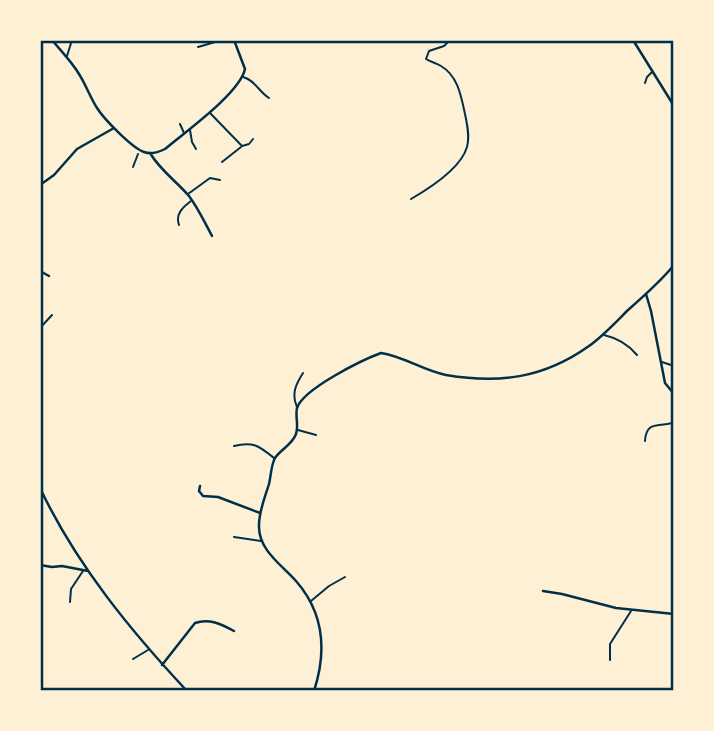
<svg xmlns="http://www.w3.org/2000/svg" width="714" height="731" font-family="'Exo 2',sans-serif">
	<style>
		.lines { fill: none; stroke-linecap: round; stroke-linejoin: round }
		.path { stroke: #003049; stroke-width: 2 }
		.service { stroke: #003049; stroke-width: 2 }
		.minor { stroke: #003049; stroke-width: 2.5 }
		.neatline { fill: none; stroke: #003049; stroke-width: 2.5 }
	</style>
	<rect width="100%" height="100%" fill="#fdf0d5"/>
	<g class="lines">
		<path class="path" d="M 133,167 L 138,154"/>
		<path class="service" d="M 198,47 L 222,40
			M 67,56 L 72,40
			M 243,77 C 255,80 259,92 269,98
			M 645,83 L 647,77 L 652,72
			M 210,113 L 242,146 L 249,144 L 253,139
			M 180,124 L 184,133
			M 190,130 L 192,142 L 196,149
			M 222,162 L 241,147
			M 188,194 L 210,178 L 220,180
			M 411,199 C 430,188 461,168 467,147 C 470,136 467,124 465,114 C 461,96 458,76 441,66 C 436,63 431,62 426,59 L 429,51 L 444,46 L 450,40
			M 179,225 C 175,214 183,207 191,201
			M 40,328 L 52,315
			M 604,335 C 617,338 628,344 637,355
			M 662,362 L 674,366
			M 297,407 C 291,394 296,384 303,373
			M 298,430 L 316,435
			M 645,441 C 646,421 658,427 672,423 L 674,419
			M 234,446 C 253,441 259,446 274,458
			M 234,537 L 261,541
			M 311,601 L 329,586 L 345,577
			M 70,602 L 71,589 L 83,571
			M 133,659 L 148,650
			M 610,660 L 610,644 L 631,611"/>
		<path class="minor" d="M 52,40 C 61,51 72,62 79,74 C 86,85 90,97 97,108 C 104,119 132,148 144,152 C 152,155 159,152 165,149 C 185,132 240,93 245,69 L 234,40
			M 633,40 L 674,106
			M 150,153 C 160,170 176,181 189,196 C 198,208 205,223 212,236
			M 40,185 L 54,175 L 77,149 L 114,128
			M 40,271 L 49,276
			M 646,294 L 651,311 L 665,383 L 674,394
			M 200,486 L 199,491 L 203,496 L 218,497 L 260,513
			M 40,488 C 76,564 130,630 187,691
			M 40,565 L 52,567 L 62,566 L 88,571
			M 543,591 L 562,594 L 616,608 L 674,614
			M 162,665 L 195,623 C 209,618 221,624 234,631
			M 314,691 C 327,651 324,613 296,581 C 282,565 258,550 259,525 C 259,511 265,497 269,484 C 271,476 271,465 275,458 C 281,449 292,445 296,434 C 299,426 295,416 297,408 C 303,389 362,360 381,353 C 403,356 424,371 446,375 C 500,384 544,378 589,346 C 603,336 616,322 628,310 C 644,296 661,281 674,265"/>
	</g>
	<rect width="714" height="731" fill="none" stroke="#fdf0d5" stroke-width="84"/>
	<rect x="42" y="42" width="630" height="647" class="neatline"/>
</svg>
